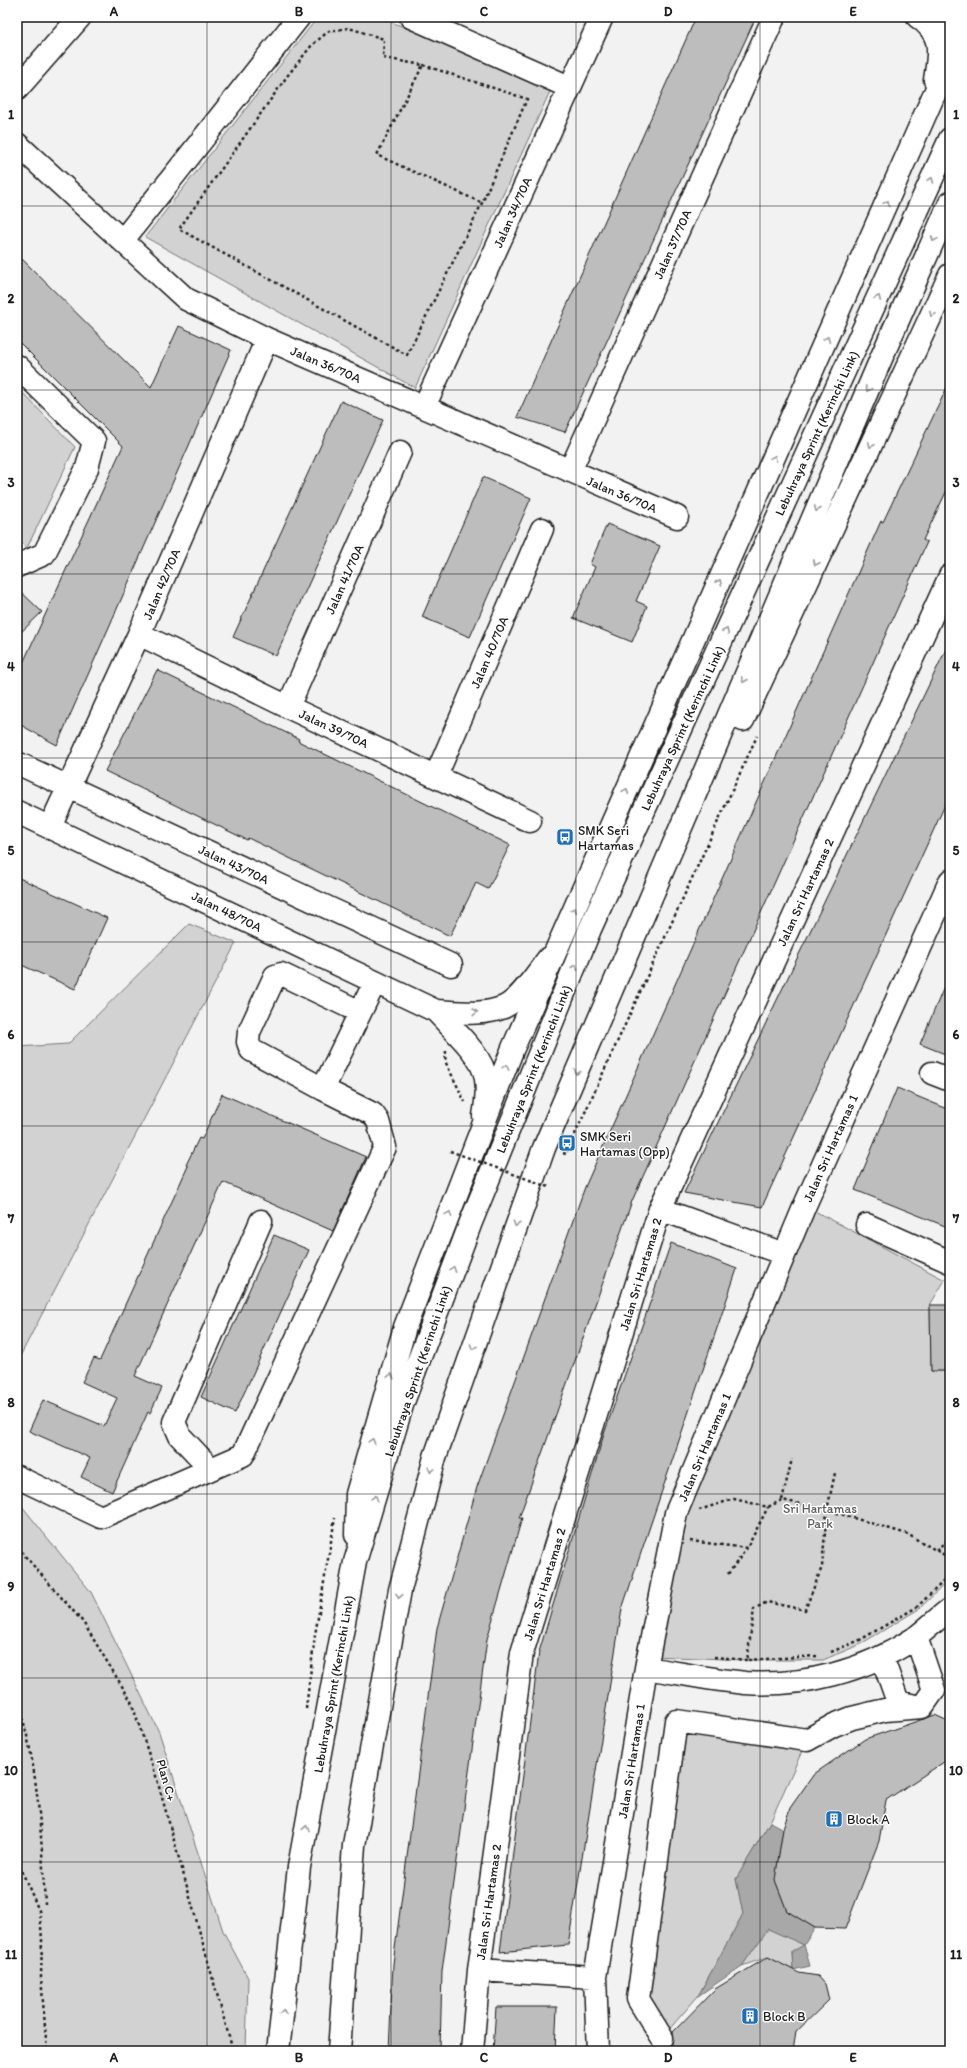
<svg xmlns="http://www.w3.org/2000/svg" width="967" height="2068" font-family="Itim,sans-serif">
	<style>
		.green { fill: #d2d2d2; stroke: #777 }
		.water { fill: #a8a8a8; stroke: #707070 }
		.building { fill: #bdbdbd; stroke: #1c1c1c }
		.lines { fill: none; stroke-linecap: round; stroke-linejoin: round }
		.minor-casing { stroke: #1c1c1c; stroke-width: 25 }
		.highway-casing { stroke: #1c1c1c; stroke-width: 25 }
		.path { stroke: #1c1c1c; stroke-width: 2.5; stroke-dasharray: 3 3; stroke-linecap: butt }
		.minor { stroke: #fff; stroke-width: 22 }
		.highway { stroke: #fff; stroke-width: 22 }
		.path-bridge { stroke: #1c1c1c; stroke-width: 2.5; stroke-dasharray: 3 3; stroke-linecap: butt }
		.oneway { stroke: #999 }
		.grid { fill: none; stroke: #1c1c1c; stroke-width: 1; stroke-opacity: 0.55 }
		.labels { text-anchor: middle; stroke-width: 3; stroke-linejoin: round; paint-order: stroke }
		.street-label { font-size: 13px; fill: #1c1c1c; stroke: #fff }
		.poi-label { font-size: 13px; fill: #1c1c1c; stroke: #fff; text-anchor: start }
		.park-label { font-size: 13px; fill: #5c5c5c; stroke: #fff }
		.neatline { fill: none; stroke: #1c1c1c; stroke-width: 1.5 }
		.grid-label { font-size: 13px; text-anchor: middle; font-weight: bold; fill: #1c1c1c }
	</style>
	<rect width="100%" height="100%" fill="#f2f2f2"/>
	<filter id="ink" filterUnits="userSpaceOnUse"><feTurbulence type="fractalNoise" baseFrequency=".025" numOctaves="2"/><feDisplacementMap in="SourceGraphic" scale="8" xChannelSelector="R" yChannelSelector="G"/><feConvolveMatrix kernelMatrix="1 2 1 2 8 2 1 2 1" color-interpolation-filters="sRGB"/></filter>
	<g filter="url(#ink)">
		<path class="green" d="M 318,17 L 379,17 L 552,87 L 415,388 L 145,237 Z
			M 17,387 L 75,447 L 27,548 L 17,539 Z
			M 189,924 L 236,943 L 17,1362 L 17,1047 L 68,1044 Z
			M 811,1209 L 945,1280 L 930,1305 L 931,1371 L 950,1371 L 950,1579 L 919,1609 L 859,1645 L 823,1660 L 747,1660 L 652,1656 L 679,1513 Z
			M 17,1500 L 91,1592 L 159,1732 L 223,1931 L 248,1978 L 246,2051 L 17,2051 Z
			M 683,1726 L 807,1740 L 770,1822 L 736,1879 L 743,1914 L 698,1996 L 666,2033 L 648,2002 Z
			M 768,1928 L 804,1945 L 792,1952 L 793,1970 L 768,1957 L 742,1966 Z"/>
		<path class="water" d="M 770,1822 L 783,1829 L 775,1880 L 787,1911 L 815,1928 L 804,1945 L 810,1966 L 793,1970 L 792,1952 L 804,1945 L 768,1929 L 742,1966 L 698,1996 L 743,1914 L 736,1879 Z"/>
		<path class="building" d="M 696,17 L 756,17 L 565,432 L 517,417 Z
			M 17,254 L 151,387 L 179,326 L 231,350 L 57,745 L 17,723 L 17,676 L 123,446 L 17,340 Z
			M 950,381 L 950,484 L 923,540 L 927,542 L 632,1201 L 519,1518 L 522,1518 L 487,1639 L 442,1971 L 440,2051 L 389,2051 L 393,1964 L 437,1628 L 477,1487 L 585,1187 L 881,521 L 883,522 Z
			M 341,401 L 383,420 L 276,656 L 233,637 Z
			M 483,477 L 531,498 L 470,637 L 422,617 Z
			M 607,524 L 660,546 L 636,601 L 647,606 L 632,642 L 573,618 L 595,567 L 590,564 Z
			M 17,588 L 42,612 L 17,636 Z
			M 950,641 L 950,794 L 762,1207 L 684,1193 Z
			M 157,670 L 299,739 L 298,741 L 510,845 L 488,889 L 476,883 L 450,936 L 248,838 L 247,840 L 105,771 Z
			M 17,877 L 107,918 L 75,989 L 17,963 Z
			M 950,973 L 950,1056 L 920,1044 Z
			M 897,1088 L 950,1110 L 950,1228 L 855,1190 Z
			M 222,1094 L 366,1157 L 333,1231 L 223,1182 L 135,1376 L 162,1388 L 150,1413 L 148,1412 L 112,1492 L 81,1477 L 90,1458 L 29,1431 L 43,1400 L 104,1426 L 117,1398 L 82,1382 L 94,1358 L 100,1360 L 188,1166 L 186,1165 L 199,1138 L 202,1139 Z
			M 274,1235 L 309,1250 L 235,1413 L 201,1397 Z
			M 671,1243 L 737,1269 L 622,1609 L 568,1945 L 500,1952 L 539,1652 L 604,1434 Z
			M 930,1305 L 950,1305 L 950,1371 L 931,1371 Z
			M 935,1715 L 950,1722 L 950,1758 L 886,1800 L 879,1841 L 845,1929 L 815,1928 L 787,1911 L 775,1880 L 783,1829 L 790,1808 L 814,1774 L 865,1739 Z
			M 768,1957 L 799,1973 L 818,1976 L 825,1984 L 829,2000 L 796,2032 L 793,2051 L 668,2051 L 673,2044 L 673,2032 L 715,1989 Z
			M 496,2007 L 557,2007 L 555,2051 L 493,2051 Z"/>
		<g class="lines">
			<defs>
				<path id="minor" d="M 411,17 L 569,87
					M 928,17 L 950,27
					M 17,89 L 80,17
					M 17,144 L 186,299 L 267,339 L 677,517
					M 123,240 L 299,17
					M 17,366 L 94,441 L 87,468 L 44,554 L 17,566
					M 424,407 L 602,17
					M 570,471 L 774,17
					M 139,634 L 288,707 L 530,821
					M 288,707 L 400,452
					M 17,763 L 451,965
					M 436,776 L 542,529
					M 17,812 L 436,1011 C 452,1029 483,1055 486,1079 C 488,1092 486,1104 484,1116
					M 50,827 L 139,634 L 267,339
					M 436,1011 C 457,1012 483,1016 504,1007 C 520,1000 537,973 548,959
					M 932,1073 L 950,1080
					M 323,1089 L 375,982
					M 660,1209 L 784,1254
					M 867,1225 L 950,1262
					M 211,1469 L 180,1436 L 174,1422 L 261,1221
					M 17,1477 L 101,1517 L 243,1455 L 385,1147 L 378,1121 L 373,1114 L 323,1089 L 251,1050 L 248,1042 L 249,1032 L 275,976 L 281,974 L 360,1012
					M 916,1637 L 934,1690 L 922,1707
					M 882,1657 L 898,1702 L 919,1707
					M 646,1668 C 679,1673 712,1680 745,1683 C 804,1687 865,1671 915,1638 C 927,1629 938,1618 950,1609
					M 479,1970 L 595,1977
					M 662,2038 L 638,1999 L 676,1721 L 807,1740 L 834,1725 L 852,1718 L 885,1710 L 922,1707
					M 472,2051 L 479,1970 L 522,1653 L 660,1209 L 950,576
					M 598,2051 L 595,1977 L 646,1668 L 676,1513 L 805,1205 L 950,881"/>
				<path id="highway" d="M 918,17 C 944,35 939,52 935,80
					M 743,720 L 950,275
					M 356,1535 L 357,1494 L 405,1327 L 513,1048 L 932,99 L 950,61
					M 278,2051 L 299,1867 L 355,1562 L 403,1402 L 471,1222 L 590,929 L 950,139
					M 339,2051 L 354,1845 L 400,1590 L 435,1457 L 544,1148 L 883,354 L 950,203"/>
			</defs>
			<use href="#minor" class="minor-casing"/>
			<use href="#highway" class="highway-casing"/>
			<path class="path" d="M 423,65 L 527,99 L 482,203 L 407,355 L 179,229 L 288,75 L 312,45 L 329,31 L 349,28 L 384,39 L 383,58 L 423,65 L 377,155 L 482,203
				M 446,1051 L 445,1061 L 465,1102
				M 563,1153 L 566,1154 L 757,736
				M 782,1500 L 792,1459
				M 699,1510 L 734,1499 L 768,1507 L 782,1500 L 827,1510 L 835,1473
				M 690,1541 L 747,1548 L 768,1507
				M 17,1547 L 83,1622 L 131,1701 L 156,1776 L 233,2051
				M 936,1550 L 950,1538
				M 728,1574 L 747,1548
				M 831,1652 L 860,1640 L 917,1607 L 950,1575
				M 817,1656 L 747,1660 L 754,1609 L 767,1602 L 805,1610 L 822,1567 L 827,1510 L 907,1534 L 950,1558
				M 714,1657 L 747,1660
				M 17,1700 C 39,1766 41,1835 45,1904
				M 306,1709 L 315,1635 L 335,1518
				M 17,1860 L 40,1913 L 42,1940 L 41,1977 L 47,2051"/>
			<use href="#minor" class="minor"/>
			<use href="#highway" class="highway"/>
			<path class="path-bridge" d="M 450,1151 L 549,1187"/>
		</g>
		<defs><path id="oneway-chevron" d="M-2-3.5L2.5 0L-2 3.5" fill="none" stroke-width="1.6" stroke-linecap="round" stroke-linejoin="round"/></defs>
		<g class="oneway">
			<use href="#oneway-chevron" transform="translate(931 180) rotate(-66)"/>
			<use href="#oneway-chevron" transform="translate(887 203) rotate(-66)"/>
			<use href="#oneway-chevron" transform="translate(934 239) rotate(114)"/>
			<use href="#oneway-chevron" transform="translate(878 298) rotate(-66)"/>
			<use href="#oneway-chevron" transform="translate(932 314) rotate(115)"/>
			<use href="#oneway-chevron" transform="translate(827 339) rotate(-66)"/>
			<use href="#oneway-chevron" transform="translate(868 389) rotate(113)"/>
			<use href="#oneway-chevron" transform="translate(871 445) rotate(115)"/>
			<use href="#oneway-chevron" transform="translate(774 458) rotate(-66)"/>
			<use href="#oneway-chevron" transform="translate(817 509) rotate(113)"/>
			<use href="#oneway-chevron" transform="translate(816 563) rotate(115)"/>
			<use href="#oneway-chevron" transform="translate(719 582) rotate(-66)"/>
			<use href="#oneway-chevron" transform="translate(726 631) rotate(-65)"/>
			<use href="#oneway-chevron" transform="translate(744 680) rotate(113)"/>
			<use href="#oneway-chevron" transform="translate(626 791) rotate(-66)"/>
			<use href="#oneway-chevron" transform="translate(574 910) rotate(-66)"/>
			<use href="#oneway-chevron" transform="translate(575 967) rotate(-68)"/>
			<use href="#oneway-chevron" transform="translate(475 1012) rotate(-2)"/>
			<use href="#oneway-chevron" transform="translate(506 1067) rotate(-69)"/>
			<use href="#oneway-chevron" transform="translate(577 1072) rotate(113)"/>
			<use href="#oneway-chevron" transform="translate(449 1214) rotate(-69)"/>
			<use href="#oneway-chevron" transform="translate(516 1224) rotate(109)"/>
			<use href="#oneway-chevron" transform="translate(453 1269) rotate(-69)"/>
			<use href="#oneway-chevron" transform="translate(473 1347) rotate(109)"/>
			<use href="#oneway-chevron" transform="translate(391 1376) rotate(-75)"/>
			<use href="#oneway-chevron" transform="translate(372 1441) rotate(-73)"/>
			<use href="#oneway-chevron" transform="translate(431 1470) rotate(105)"/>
			<use href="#oneway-chevron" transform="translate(375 1498) rotate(-73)"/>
			<use href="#oneway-chevron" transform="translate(399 1596) rotate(101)"/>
			<use href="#oneway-chevron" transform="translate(306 1828) rotate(-80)"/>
			<use href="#oneway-chevron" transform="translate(283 2012) rotate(-83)"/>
		</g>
	</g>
	<path class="grid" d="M 207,17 L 207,2051M 391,17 L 391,2051M 576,17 L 576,2051M 760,17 L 760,2051M 17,206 L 950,206M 17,390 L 950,390M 17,574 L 950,574M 17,758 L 950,758M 17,942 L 950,942M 17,1126 L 950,1126M 17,1310 L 950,1310M 17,1494 L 950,1494M 17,1678 L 950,1678M 17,1862 L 950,1862"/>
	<defs>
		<symbol id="bus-square" viewBox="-11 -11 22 22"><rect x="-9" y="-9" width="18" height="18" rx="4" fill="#1f6fb2" stroke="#fff"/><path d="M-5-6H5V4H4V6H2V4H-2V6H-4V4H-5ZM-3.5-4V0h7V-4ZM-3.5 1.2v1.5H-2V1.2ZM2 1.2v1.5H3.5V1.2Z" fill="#fff"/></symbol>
		<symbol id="building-square" viewBox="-11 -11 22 22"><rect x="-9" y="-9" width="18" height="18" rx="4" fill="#1f6fb2" stroke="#fff"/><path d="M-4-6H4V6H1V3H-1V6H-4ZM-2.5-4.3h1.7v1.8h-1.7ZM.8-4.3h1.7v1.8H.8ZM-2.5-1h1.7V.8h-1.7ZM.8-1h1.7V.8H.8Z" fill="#fff"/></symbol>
	</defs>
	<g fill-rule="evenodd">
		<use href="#bus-square" x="555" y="827" width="20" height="20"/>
		<use href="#bus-square" x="557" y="1133" width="20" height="20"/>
		<use href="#building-square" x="824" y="1809" width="20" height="20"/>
		<use href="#building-square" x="740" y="2006" width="20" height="20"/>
	</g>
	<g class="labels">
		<g class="street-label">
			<text transform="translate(512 212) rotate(-66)" y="5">Jalan 34/70A</text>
			<text transform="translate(672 244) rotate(-66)" y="5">Jalan 37/70A</text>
			<text transform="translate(326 364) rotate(23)" y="5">Jalan 36/70A</text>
			<text transform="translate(816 433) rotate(-65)" y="5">Lebuhraya Sprint (Kerinchi Link)</text>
			<text transform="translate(622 494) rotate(23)" y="5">Jalan 36/70A</text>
			<text transform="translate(344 579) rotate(-66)" y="5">Jalan 41/70A</text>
			<text transform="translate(161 584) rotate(-67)" y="5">Jalan 42/70A</text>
			<text transform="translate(489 652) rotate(-67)" y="5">Jalan 40/70A</text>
			<text transform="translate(334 728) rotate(25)" y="5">Jalan 39/70A</text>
			<text transform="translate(682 728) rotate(-65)" y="5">Lebuhraya Sprint (Kerinchi Link)</text>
			<text transform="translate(234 864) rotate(25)" y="5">Jalan 43/70A</text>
			<text transform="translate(805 892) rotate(-65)" y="5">Jalan Sri Hartamas 2</text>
			<text transform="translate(227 911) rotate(26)" y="5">Jalan 48/70A</text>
			<text transform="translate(533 1069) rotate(-68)" y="5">Lebuhraya Sprint (Kerinchi Link)</text>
			<text transform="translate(830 1148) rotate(-66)" y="5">Jalan Sri Hartamas 1</text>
			<text transform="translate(640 1274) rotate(-73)" y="5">Jalan Sri Hartamas 2</text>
			<text transform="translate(417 1371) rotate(-71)" y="5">Lebuhraya Sprint (Kerinchi Link)</text>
			<text transform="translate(704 1447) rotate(-67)" y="5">Jalan Sri Hartamas 1</text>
			<text transform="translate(544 1584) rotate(-73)" y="5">Jalan Sri Hartamas 2</text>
			<text transform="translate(333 1684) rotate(-80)" y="5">Lebuhraya Sprint (Kerinchi Link)</text>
			<text transform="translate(631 1761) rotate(-81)" y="5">Jalan Sri Hartamas 1</text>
			<text transform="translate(167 1780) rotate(74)" y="5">Plan C+</text>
			<text transform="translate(488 1902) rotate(-82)" y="5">Jalan Sri Hartamas 2</text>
		</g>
		<g class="poi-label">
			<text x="578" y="835">SMK Seri<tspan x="578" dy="15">Hartamas</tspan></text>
			<text x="580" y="1141">SMK Seri<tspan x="580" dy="15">Hartamas (Opp)</tspan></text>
			<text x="847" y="1824">Block A</text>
			<text x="763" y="2021">Block B</text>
		</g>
		<g class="park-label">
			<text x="820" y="1513">Sri Hartamas<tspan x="820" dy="15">Park</tspan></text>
		</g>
	</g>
	<rect width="967" height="2068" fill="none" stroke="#fff" stroke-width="44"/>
	<rect x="22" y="22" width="923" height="2024" class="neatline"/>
	<g class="grid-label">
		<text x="114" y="16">A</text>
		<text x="299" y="16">B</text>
		<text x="484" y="16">C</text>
		<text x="668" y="16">D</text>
		<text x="853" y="16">E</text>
		<text x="11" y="119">1</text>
		<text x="956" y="119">1</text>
		<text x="11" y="303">2</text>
		<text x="956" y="303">2</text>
		<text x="11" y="487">3</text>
		<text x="956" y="487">3</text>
		<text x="11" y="671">4</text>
		<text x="956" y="671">4</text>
		<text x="11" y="855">5</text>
		<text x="956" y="855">5</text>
		<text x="11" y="1039">6</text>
		<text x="956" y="1039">6</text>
		<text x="11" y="1223">7</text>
		<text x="956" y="1223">7</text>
		<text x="11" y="1407">8</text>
		<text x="956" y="1407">8</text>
		<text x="11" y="1591">9</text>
		<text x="956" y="1591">9</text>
		<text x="11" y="1775">10</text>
		<text x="956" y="1775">10</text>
		<text x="11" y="1959">11</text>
		<text x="956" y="1959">11</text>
		<text x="114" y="2062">A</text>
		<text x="299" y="2062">B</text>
		<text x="484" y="2062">C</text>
		<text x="668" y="2062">D</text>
		<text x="853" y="2062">E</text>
	</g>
</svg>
